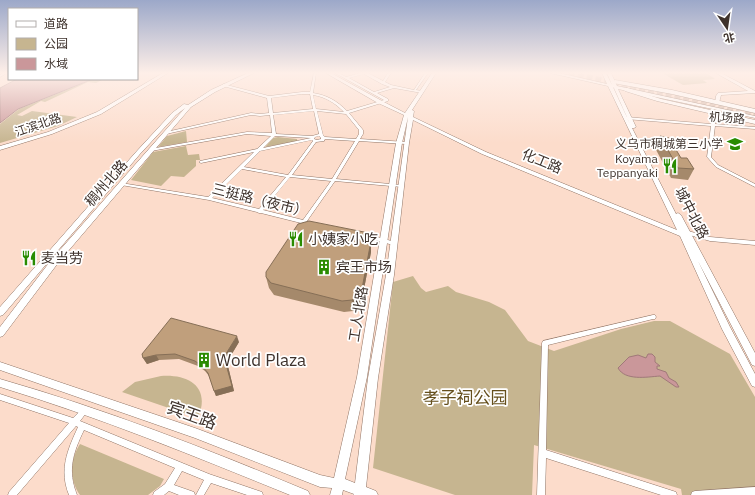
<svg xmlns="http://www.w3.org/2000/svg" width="755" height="495" font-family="'IBM Plex Sans','Noto Sans SC',sans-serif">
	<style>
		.green { fill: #c6b590 }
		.water { fill: #ca979a; stroke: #a07979 }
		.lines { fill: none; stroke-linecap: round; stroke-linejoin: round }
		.highway-tunnel { stroke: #d6baab; stroke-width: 6; stroke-dasharray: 6 3; stroke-linecap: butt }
		.street-casing { stroke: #917566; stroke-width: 1 }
		.secondary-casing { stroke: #917566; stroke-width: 1 }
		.highway-casing { stroke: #917566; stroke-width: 1 }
		.street { fill: #fff; fill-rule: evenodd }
		.secondary { fill: #fff; fill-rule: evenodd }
		.highway { fill: #fff; fill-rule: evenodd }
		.wall { fill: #a5896b }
		.shaded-wall { fill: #866f57 }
		.building { fill: #c09f7c; stroke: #866f57 }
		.labels { text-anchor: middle; stroke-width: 3.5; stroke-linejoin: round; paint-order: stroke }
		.far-street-label { font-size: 12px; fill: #3e322c; stroke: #fff }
		.far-poi-label { font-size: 12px; fill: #3e322c; stroke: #fff; text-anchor: end }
		.street-label { font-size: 14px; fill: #3e322c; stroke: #fff }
		.poi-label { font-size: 14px; fill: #3e322c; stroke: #fff; text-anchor: start }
		.near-poi-label { font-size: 17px; fill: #3e322c; stroke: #fff; text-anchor: start }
		.near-park-label { font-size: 17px; fill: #654f1c; stroke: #fff }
		.near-street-label { font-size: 17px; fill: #3e322c; stroke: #fff }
	</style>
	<rect width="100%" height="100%" fill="#fcdccb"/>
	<path class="green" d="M 653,73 L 713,73 L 708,74 L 715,79 L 703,80 L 707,83 L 683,85 L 662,73 Z
		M 94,79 L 104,79 L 96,83 L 88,82 L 45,102 L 41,101 L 17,115 L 22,116 L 32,111 L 77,117 L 58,126 L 0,143 L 0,124 L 19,109 Z
		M 186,131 L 187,142 L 158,147 L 167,136 Z
		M 278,137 L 297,139 L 297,141 L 265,147 L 273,138 Z
		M 186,146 L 188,155 L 199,154 L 200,160 L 196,160 L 196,166 L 184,177 L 171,176 L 161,186 L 131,180 L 153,152 Z
		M 413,276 L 421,288 L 426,292 L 448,286 L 456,292 L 489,302 L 505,310 L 528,341 L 554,351 L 621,329 L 654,321 L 670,321 L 730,354 L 755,397 L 755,495 L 682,495 L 681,489 L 534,445 L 532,495 L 455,495 L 373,468 L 393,282 Z
		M 161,376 C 189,374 211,387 198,418 L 122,392 L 135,382 Z
		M 80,444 L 164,479 L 160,486 L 148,495 L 80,495 C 69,480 70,459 80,444 Z"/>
	<path class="water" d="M 17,79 L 93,79 L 18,109 L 0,123 L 0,88 Z
		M 648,354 L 652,354 L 655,357 L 655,362 L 660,366 L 657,366 L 657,369 L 666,372 L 669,378 L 676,382 L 679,387 L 676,387 L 660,376 C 647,377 625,381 618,368 L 629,357 L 638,355 L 646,358 Z"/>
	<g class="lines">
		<path class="highway-tunnel" d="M 569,73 L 755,115"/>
		<defs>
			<path id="street" d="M 3,73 L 7,73 L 0,77 L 0,75 Z
				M 314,73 L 316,73 L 313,93 C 327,95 337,101 347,111 L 384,100 L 335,73 L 339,73 L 346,77 L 360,73 L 368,73 L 383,81 L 388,73 L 391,73 L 385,82 L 391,85 L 414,90 L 425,73 L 428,73 L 416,90 L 422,91 L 422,93 L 394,88 L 377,93 L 388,99 L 388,101 L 349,113 L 363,130 L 363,134 L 360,139 L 406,142 L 408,143 L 406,144 L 359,141 L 336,179 L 401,185 L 403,186 L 402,187 L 335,181 L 307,221 L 311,222 L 311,223 L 309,225 L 261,213 L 259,213 L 257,212 L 209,200 L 121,185 L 119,184 L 121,183 L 208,197 L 254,152 L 201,163 L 199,162 L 200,161 L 257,149 L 271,136 L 247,134 L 151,151 L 150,151 L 150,149 L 247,132 L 272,133 L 270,115 L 260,116 L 251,115 L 166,134 L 164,133 L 166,132 L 251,113 L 260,114 L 269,113 L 267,98 L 223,86 L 223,84 L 269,96 L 302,92 L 310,92 ZM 364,74 L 382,84 L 390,87 L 374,92 L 349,78 ZM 302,94 L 310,94 L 313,109 L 273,113 L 271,98 ZM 313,95 C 326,97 335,103 344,112 L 316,109 ZM 314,111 L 319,134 L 312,136 L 276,134 L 273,115 ZM 317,111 L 346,114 L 359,130 L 359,134 L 356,139 L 325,137 L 323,135 ZM 275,136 L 311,138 L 263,148 ZM 319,136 L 321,138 L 321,139 L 317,140 L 314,139 L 315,137 ZM 325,139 L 355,141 L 332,179 L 292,175 L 316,142 L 324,141 ZM 312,140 L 313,141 L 288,175 L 244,167 L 260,151 ZM 242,169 L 286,177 L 259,209 L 212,198 ZM 290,177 L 331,181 L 303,220 L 263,210 Z
				M 713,112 L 716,113 L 715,124 L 755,127 L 755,129 L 715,126 L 711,157 L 718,165 L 755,184 L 755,187 L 716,167 L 708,158 L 707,157 L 711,126 L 626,119 L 624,118 L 626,117 L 711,124 Z
				M 688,231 L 710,237 L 755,241 L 755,245 L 710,241 L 686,234 L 686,233 Z
				M 363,233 L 395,242 L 395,243 L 393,245 L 361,236 L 361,235 Z
				M 653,315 L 655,315 L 656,317 L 655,319 L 653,319 L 548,345 L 546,450 L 673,491 L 676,492 L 677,495 L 661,495 L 546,458 L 545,495 L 537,495 L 542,343 L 543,341 Z
				M 0,394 L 73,418 L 83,408 L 85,407 L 87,408 L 89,410 L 87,412 L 80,421 L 209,474 L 259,491 L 262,492 L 263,495 L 247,495 L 211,483 L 204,495 L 196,495 L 204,480 L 182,471 L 174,485 L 194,492 L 195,495 L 179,495 L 169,491 L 164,495 L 153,495 L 154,492 L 165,484 L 175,468 L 84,430 C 73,453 67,470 77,495 L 69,495 C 59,470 67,451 78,427 L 76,426 L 17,495 L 8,495 L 9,492 L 69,423 L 0,400 Z
				M 755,487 L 755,495 L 691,495 L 692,492 L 695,491 Z"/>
			<path id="secondary" d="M 163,73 L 168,73 L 101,114 L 52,134 L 0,150 L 0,146 L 48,132 L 97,112 Z
				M 248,73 L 254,73 L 215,92 L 191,107 L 58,263 L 3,336 L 0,337 L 0,327 L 52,259 L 185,108 L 176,115 L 140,154 L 3,315 L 0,316 L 0,307 L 136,152 L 172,113 L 184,104 L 188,105 L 211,90 Z
				M 326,73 L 331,73 L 382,101 L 405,113 L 432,73 L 436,73 L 412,110 L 414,111 L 413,117 L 486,152 L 677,230 L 608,86 L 550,73 L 559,73 L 607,84 L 602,73 L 606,73 L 612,85 L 607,73 L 611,73 L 617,86 L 755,116 L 755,118 L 618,89 L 636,127 L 634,128 L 632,128 L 676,214 L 678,213 L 681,215 L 755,353 L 755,366 L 752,365 L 698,261 L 730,327 L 755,374 L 755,387 L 752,386 L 722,329 L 680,236 L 482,154 L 413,120 L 409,143 L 394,275 L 378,378 L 366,487 L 376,491 L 378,495 L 353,495 L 354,494 L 343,490 L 342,495 L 330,495 L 332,488 L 320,487 L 195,438 L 0,370 L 0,362 L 195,428 L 320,475 L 334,478 L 357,377 L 396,143 L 404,115 L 378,103 ZM 613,87 L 614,88 L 630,124 ZM 408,117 L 386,275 L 368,378 L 355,483 L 345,479 L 367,377 L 402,143 Z
				M 716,73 L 721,73 L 755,91 L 755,93 L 721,95 L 719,103 L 715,103 L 716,96 L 718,93 L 748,91 Z
				M 0,379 C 105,409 207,449 308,491 L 310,495 L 290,495 C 194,456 99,417 0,387 Z"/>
			<path id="highway" d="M 615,80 L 672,90 L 755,109 L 755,113 L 672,94 L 613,83 L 612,82 Z
				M 627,88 L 661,99 L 755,120 L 755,124 L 657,101 L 625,91 L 624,90 Z"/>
		</defs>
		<use href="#street" class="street-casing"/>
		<use href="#secondary" class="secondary-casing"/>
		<use href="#highway" class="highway-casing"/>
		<use href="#street" class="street"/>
		<use href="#secondary" class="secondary"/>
		<use href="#highway" class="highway"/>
	</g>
	<path class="wall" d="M 660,136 L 681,158 L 694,169 L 688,180 L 671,178 L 654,146 Z
		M 371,252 L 361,305 L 353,311 L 344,312 L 274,295 L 269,288 L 266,277 Z
		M 239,342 L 227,362 L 234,391 L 216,396 L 209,376 L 205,371 L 198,366 L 179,359 L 159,360 L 147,364 L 143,358 L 142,354 Z"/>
	<path class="shaded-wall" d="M 371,241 L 371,252 L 361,305 L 353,311 L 352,300 Z
		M 237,336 L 239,342 L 227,362 L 234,391 L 216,396 L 214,391 L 224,357 Z
		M 156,355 L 159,360 L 147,364 L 143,358 Z"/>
	<path class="building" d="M 660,136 L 669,138 L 681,158 L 687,158 L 694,169 L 678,168 Z
		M 309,221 L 364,232 L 368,234 L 371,241 L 361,294 L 352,300 L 342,301 L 271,283 L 266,277 L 266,272 L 298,224 Z
		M 171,318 L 237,336 L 224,357 L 232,386 L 214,391 L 208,373 L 202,366 L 195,361 L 175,354 L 156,355 L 143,358 L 142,354 Z"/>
	<linearGradient id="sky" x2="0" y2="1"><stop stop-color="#9ca8c9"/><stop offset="0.51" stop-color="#feefe8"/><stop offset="1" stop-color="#feefe8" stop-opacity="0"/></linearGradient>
	<rect width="755" height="143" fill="url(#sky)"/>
	<defs>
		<symbol id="school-bare" viewBox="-9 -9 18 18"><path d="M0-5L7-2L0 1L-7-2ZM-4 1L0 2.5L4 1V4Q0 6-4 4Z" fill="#298b00" stroke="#fff" stroke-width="2.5" paint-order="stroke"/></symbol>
		<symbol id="restaurant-bare" viewBox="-9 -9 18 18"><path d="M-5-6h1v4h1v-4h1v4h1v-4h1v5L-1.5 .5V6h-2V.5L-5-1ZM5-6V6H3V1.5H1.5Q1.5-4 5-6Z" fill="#298b00" stroke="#fff" stroke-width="2.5" paint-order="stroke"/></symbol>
		<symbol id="building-bare" viewBox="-9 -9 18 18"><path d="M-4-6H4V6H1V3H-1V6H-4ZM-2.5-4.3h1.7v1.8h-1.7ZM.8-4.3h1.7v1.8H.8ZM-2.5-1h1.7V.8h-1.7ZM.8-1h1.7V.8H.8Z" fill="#298b00" stroke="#fff" stroke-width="2.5" paint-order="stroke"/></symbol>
	</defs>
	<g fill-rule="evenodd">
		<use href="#school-bare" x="724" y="133" width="22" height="22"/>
		<use href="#restaurant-bare" x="659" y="155" width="22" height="22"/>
		<use href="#restaurant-bare" x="285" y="228" width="22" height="22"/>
		<use href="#restaurant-bare" x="18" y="247" width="22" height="22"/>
		<use href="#building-bare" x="313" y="256" width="22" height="22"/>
		<use href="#building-bare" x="193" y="349" width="22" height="22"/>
	</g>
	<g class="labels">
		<g class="far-street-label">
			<text transform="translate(727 118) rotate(4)" y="4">机场路</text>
			<text transform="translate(38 125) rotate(-19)" y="4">江滨北路</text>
		</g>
		<g class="far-poi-label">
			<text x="723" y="148">义乌市稠城第三小学</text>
			<text x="658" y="163">Koyama<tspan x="658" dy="14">Teppanyaki</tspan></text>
		</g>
		<g class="street-label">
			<text transform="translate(542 161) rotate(22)" y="5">化工路</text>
			<text transform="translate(106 183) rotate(-49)" y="5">稠州北路</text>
			<text transform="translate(260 200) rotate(14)" y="5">三挺路（夜市）</text>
			<text transform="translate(692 213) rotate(63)" y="5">城中北路</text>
			<text transform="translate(358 314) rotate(-81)" y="5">工人北路</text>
		</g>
		<g class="poi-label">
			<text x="308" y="244">小姨家小吃</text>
			<text x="41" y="263">麦当劳</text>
			<text x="336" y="272">宾王市场</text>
		</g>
		<g class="near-poi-label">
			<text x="216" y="366">World Plaza</text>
		</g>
		<g class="near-park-label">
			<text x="465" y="404">孝子祠公园</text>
		</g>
		<g class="near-street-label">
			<text transform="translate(192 415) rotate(20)" y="6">宾王路</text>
		</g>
	</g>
	<rect x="8" y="8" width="130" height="72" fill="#ffffff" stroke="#b2adab"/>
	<rect x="16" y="21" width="20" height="6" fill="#ffffff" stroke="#b2adab"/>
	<text x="44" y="28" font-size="12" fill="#3e322c">道路</text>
	<rect x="16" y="38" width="20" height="12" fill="#c6b590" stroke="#b2adab"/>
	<text x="44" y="48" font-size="12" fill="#3e322c">公园</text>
	<rect x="16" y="58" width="20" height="12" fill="#ca979a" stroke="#b2adab"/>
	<text x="44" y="68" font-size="12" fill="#3e322c">水域</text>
	<g transform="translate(727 28) rotate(167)" stroke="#ffffff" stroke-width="3" paint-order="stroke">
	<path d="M0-3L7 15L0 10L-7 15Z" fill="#3e322c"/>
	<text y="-6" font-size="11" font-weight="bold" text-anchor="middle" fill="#3e322c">北</text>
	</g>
</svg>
